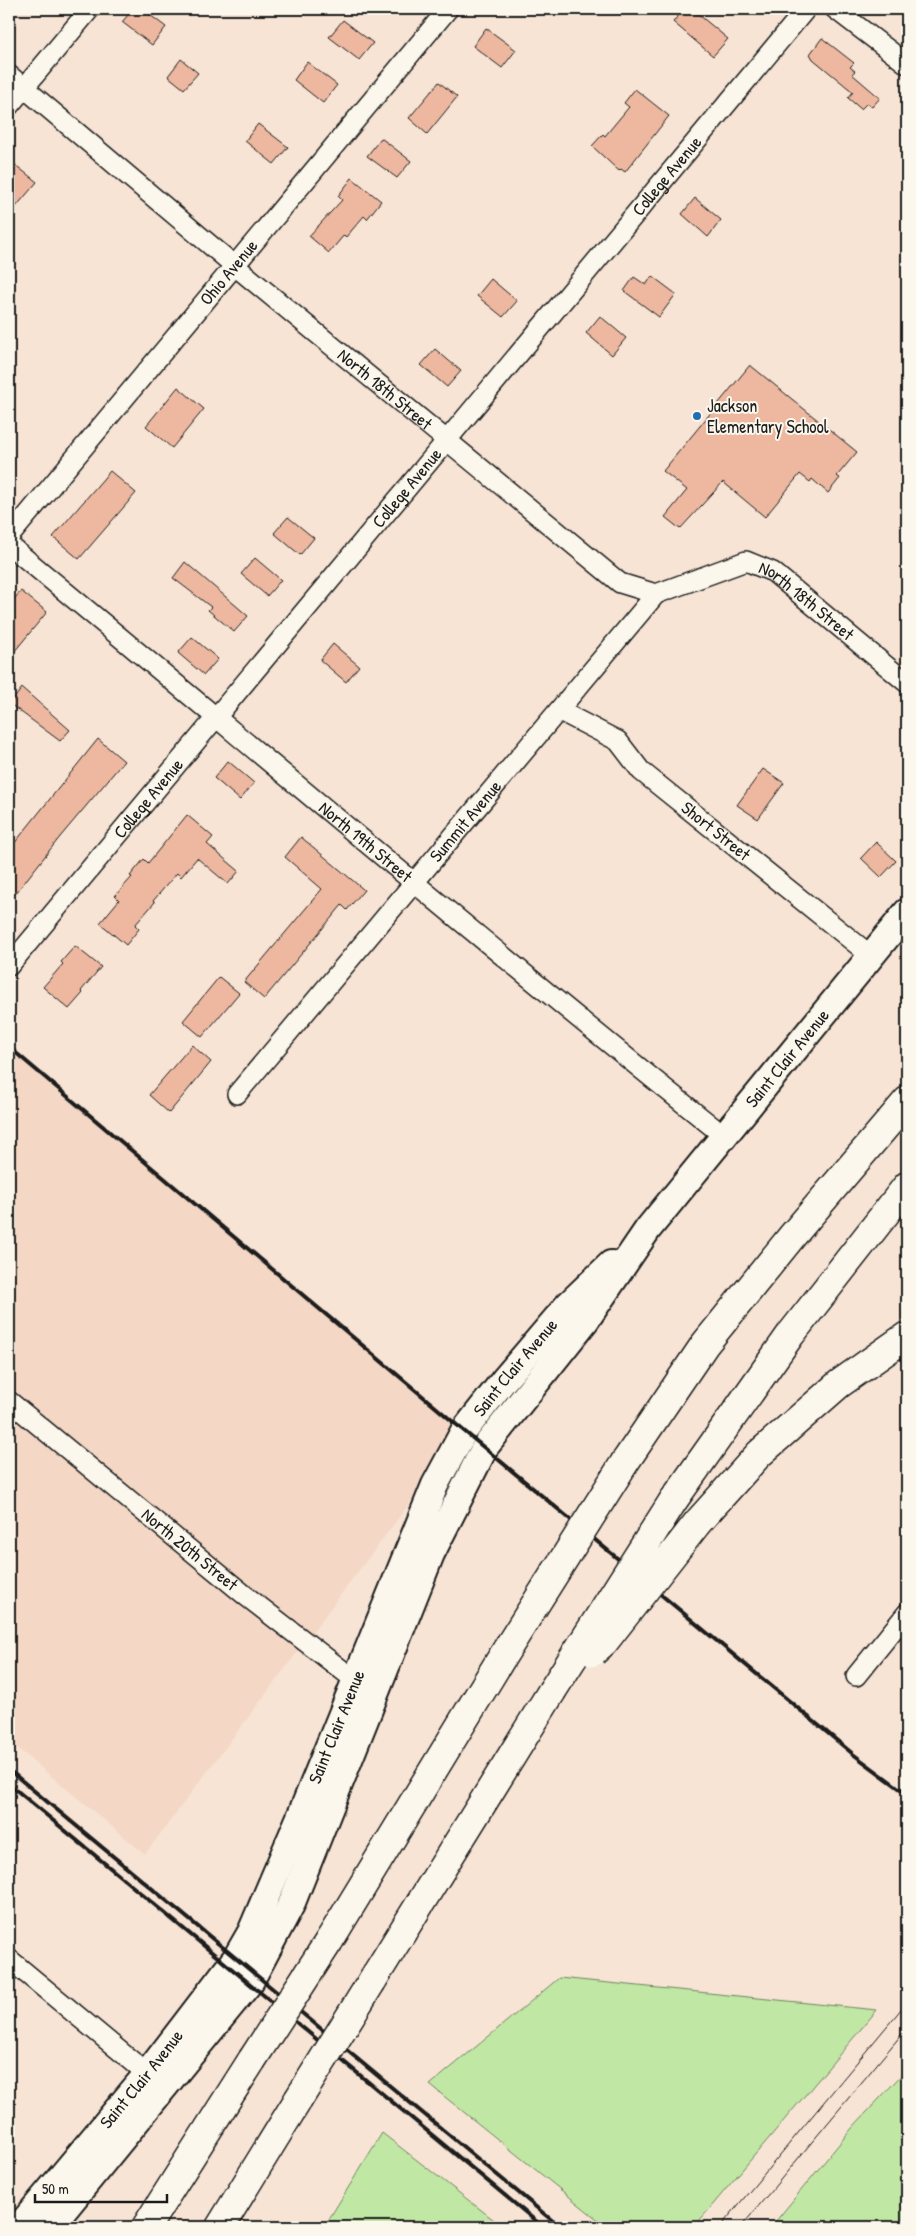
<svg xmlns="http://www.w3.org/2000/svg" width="916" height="2236" font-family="'Patrick Hand',sans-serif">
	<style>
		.built { fill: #f4d7c5 }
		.green { fill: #c0e8a4; stroke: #6e8260 }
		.building { fill: #edb89f; stroke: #1c1c1c }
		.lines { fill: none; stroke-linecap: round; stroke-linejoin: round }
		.minor-casing { stroke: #1c1c1c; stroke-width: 22 }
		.secondary-casing { stroke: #1c1c1c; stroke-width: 30 }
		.motorway-casing { stroke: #1c1c1c; stroke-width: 31 }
		.minor { stroke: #fbf7ec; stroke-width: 19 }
		.secondary { stroke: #fbf7ec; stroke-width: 26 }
		.motorway { stroke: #fbf7ec; stroke-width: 28 }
		.tram { stroke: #1c1c1c; stroke-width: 1 }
		.rail { stroke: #1c1c1c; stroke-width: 4 }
		.motorway-bridge-casing { stroke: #1c1c1c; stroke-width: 31; stroke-linecap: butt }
		.motorway-bridge { stroke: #fbf7ec; stroke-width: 28 }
		.poi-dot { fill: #1f6fb2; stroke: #fbf7ec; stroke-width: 2 }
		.labels { text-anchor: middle; stroke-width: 4; stroke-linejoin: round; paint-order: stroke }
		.street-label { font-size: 18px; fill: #1c1c1c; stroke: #fbf7ec }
		.poi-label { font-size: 18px; fill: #1c1c1c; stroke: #fbf7ec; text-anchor: start }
	</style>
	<rect width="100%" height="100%" fill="#f7e4d5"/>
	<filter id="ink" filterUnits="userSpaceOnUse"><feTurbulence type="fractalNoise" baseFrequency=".02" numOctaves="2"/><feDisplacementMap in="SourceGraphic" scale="10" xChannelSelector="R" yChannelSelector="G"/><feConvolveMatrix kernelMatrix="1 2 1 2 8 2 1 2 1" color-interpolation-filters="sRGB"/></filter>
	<g filter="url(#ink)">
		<path class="built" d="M 9,1048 L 464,1431 L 145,1854 L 9,1741 Z"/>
		<path class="green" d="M 559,1978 L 877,2010 L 694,2227 L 607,2227 L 430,2085 Z
			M 907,2069 L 907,2227 L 771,2227 L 853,2127 Z
			M 382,2133 L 503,2227 L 324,2227 Z"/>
		<path class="building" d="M 133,9 L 142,9 L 166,27 L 152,45 L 122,22 Z
			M 684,9 L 692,9 L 728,39 L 713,56 L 673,22 Z
			M 343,20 L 373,43 L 359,60 L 329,37 Z
			M 486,28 L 516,50 L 502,68 L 473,46 Z
			M 822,38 L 854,63 L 850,67 L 855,71 L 852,74 L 880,98 L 872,107 L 867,103 L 861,109 L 848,98 L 853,92 L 813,59 L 810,54 Z
			M 181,59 L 198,73 L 184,89 L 168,76 Z
			M 307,62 L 337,85 L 323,103 L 294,80 Z
			M 439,82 L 457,97 L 427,134 L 409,118 Z
			M 635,89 L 669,116 L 625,172 L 621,169 L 619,171 L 592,146 L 603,134 L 605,136 L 629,107 L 624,103 Z
			M 258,124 L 288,147 L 274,164 L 245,141 Z
			M 381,138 L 411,161 L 397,178 L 367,156 Z
			M 9,160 L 37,182 L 9,215 Z
			M 352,178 L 381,201 L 367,219 L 364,216 L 346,237 L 344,235 L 329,253 L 309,236 L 342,200 L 338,196 Z
			M 695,198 L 721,220 L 708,237 L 682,214 Z
			M 652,276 L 676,294 L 659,317 L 624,291 L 634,277 L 646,285 Z
			M 491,279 L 517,301 L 503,317 L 477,296 Z
			M 600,316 L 626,338 L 612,355 L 586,333 Z
			M 435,349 L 461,371 L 447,387 L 421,365 Z
			M 750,365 L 857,452 L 837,476 L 840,478 L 828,493 L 812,479 L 810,482 L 800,474 L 765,517 L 723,482 L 680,529 L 665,517 L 687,490 L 663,471 Z
			M 178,387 L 204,409 L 172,448 L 146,426 Z
			M 110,471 L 136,493 L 79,559 L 53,537 Z
			M 288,517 L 314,538 L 300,555 L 274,533 Z
			M 255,558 L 281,580 L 267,596 L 241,574 Z
			M 185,562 L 248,616 L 234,632 L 208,610 L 211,607 L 173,578 Z
			M 21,591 L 47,612 L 9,658 L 9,605 Z
			M 192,637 L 218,659 L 204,675 L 178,653 Z
			M 333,644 L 359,666 L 346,682 L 320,660 Z
			M 22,688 L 70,730 L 60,741 L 10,704 Z
			M 98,739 L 124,761 L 60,837 L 9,902 L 9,850 Z
			M 228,761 L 254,783 L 240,800 L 214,778 Z
			M 763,769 L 784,783 L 758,819 L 737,805 Z
			M 187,815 L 213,837 L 207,844 L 239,871 L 228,884 L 197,858 L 181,877 L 177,873 L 153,901 L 155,902 L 135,925 L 139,929 L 126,945 L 100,923 L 119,900 L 115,896 L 132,877 L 130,876 L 144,859 L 148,863 Z
			M 301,837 L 364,890 L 347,910 L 342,905 L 264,999 L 244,982 L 322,889 L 285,857 Z
			M 876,842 L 896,861 L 881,877 L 861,858 Z
			M 75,946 L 101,967 L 81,991 L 83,993 L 69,1009 L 43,987 L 63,964 L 61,962 Z
			M 219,977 L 239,993 L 202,1037 L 183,1021 Z
			M 192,1045 L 211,1062 L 169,1113 L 149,1095 Z"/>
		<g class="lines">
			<defs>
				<g id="minor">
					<path d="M 835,9 L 907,64"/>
					<path id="s1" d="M 9,75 L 235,266 L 620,583 L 656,594 L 746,561 L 773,572 L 907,683"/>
					<path d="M 9,106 L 90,9"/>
					<path id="s2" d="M 9,537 L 448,9"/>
					<path id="s3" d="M 9,545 C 247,742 483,943 724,1136"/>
					<path id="s4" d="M 560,711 L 618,741 L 641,771 L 870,955"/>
					<path id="s5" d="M 9,966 L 806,9"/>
					<path id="s6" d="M 237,1094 L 656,594"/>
					<path id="s7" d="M 9,1401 L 246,1596 L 364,1687"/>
					<path d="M 856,1676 L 907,1613"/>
					<path d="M 9,1959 L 156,2081"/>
				</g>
				<g id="secondary">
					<path id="s8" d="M 19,2227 L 147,2074 L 236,1958 L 251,1932 L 302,1812 L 435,1485 L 464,1431 L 504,1380 L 568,1305 L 611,1264"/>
					<path id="s9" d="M 50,2227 L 250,1982 L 291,1905 L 431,1554 L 485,1447 L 586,1320 L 648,1229 L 907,912"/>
				</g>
				<path id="motorway" d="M 625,1462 L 705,1344 L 793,1235 L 907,1101
					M 673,1501 L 791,1334 L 907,1186
					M 698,1522 L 759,1454 L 839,1384 L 907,1336
					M 329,1941 L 507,1649
					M 372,1981 L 552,1691
					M 146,2227 L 252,2060
					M 220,2227 L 298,2100"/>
			</defs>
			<use href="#minor" class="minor-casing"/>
			<use href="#secondary" class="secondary-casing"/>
			<use href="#motorway" class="motorway-casing"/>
			<use href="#minor" class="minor"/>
			<use href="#secondary" class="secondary"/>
			<use href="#motorway" class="motorway"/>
			<path class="tram" d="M 720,2227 L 907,2002
				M 741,2227 L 907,2028"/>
			<path class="rail" d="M 9,1047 L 464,1431 L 853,1754 L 907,1794
				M 9,1770 L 560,2227
				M 9,1784 L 543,2227"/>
			<defs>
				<path id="motorway-bridge" d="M 507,1649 L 625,1462
					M 593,1652 L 604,1642 L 698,1522
					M 552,1691 L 673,1501
					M 252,2060 L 329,1941
					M 298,2100 L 372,1981"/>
			</defs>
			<use href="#motorway-bridge" class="motorway-bridge-casing"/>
			<use href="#motorway-bridge" class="motorway-bridge"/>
		</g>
	</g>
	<circle class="poi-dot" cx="697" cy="416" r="5"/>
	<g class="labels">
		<g class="street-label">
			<text dy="6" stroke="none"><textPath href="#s5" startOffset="1028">College Avenue</textPath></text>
			<text dy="6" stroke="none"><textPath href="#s2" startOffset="344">Ohio Avenue</textPath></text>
			<text dy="6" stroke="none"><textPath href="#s1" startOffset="490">North 18th Street</textPath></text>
			<text dy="6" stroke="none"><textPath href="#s5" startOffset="622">College Avenue</textPath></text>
			<text dy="6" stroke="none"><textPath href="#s1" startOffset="1001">North 18th Street</textPath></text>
			<text dy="6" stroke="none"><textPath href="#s5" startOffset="218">College Avenue</textPath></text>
			<text dy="6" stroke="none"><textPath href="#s6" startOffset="356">Summit Avenue</textPath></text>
			<text dy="6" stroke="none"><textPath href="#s4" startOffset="199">Short Street</textPath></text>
			<text dy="6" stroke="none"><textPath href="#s3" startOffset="464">North 19th Street</textPath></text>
			<text dy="6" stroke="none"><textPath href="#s9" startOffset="1394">Saint Clair Avenue</textPath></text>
			<text dy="6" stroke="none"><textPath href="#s8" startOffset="1002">Saint Clair Avenue</textPath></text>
			<text dy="6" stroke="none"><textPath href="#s7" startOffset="234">North 20th Street</textPath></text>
			<text dy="6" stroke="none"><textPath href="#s8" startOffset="598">Saint Clair Avenue</textPath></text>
			<text dy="6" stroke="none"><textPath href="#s8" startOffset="192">Saint Clair Avenue</textPath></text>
		</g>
		<g class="poi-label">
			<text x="707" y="412">Jackson<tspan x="707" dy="21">Elementary School</tspan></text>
		</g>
	</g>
	<rect width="916" height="2236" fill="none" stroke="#fbf7ec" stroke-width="30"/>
	<rect x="15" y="15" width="886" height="2206" fill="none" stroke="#1c1c1c" stroke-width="2" filter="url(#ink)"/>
	<path d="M35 2194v8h132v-8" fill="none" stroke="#1c1c1c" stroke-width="2.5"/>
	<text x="42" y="2194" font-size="15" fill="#1c1c1c" stroke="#fbf7ec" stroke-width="4" paint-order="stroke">50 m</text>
</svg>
